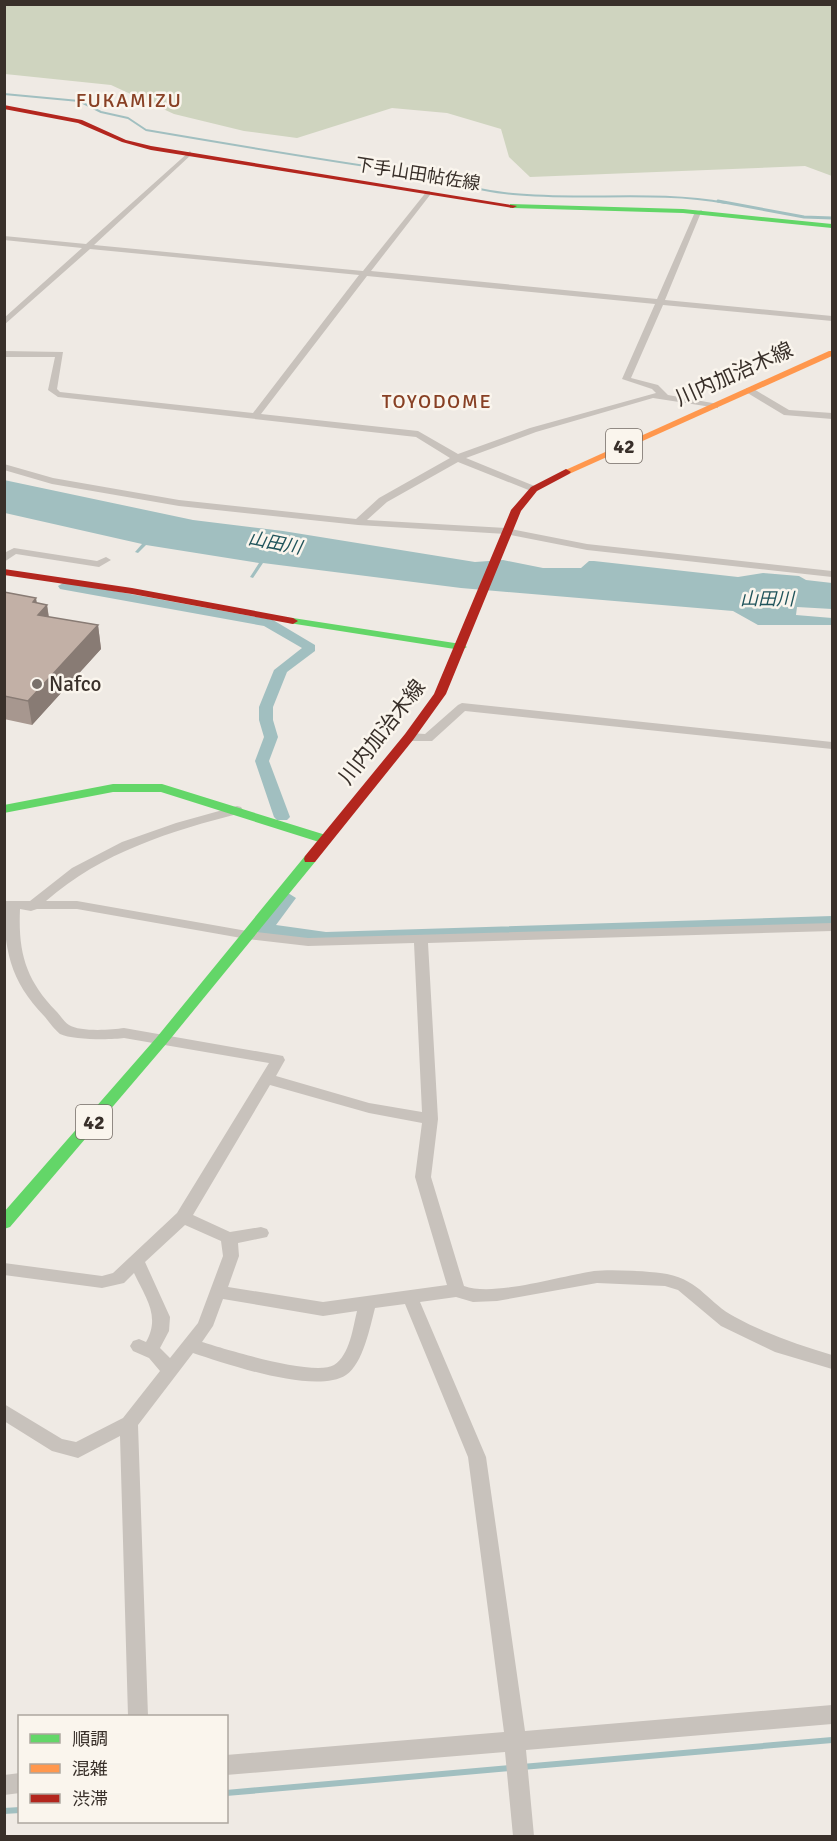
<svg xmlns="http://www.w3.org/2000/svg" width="837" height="1841" font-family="Signika,'Noto Sans JP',sans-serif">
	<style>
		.green { fill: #cfd4bf }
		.water { fill: #a1bfc0 }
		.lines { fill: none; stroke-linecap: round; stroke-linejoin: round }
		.stream-far2 { stroke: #a1bfc0; stroke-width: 2 }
		.stream-far1 { stroke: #a1bfc0; stroke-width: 3 }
		.stream { stroke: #a1bfc0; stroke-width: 6 }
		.canal { fill: #a1bfc0; fill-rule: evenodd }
		.street { fill: #c8c2bc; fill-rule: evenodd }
		.fast { fill: #63d668; fill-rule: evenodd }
		.slow { fill: #ff974d; fill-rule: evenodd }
		.jam { fill: #b3261e; fill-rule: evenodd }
		.wall { fill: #a7978f }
		.shaded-wall { fill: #887b74 }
		.building { fill: #c2b0a6; stroke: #887b74; stroke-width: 1.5 }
		.poi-dot { fill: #79716b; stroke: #faf5ed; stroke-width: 2 }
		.labels { text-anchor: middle; stroke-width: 5; stroke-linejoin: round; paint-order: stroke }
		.far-street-label { font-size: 18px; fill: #39302a; stroke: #faf5ed }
		.far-water-label { font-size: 18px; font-style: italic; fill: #20545b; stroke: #faf5ed }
		.far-quarter-label { font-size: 20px; letter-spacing: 1.5px; fill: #884024; stroke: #faf5ed }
		.shield { fill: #faf5ed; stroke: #736b64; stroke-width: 1.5 }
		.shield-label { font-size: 20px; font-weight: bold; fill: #39302a }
		.street-label { font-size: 21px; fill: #39302a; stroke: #faf5ed }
		.poi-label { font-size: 21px; fill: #39302a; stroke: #faf5ed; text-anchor: start }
	</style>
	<rect width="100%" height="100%" fill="#efeae4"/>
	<path class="green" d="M 5,4 L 832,5 L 832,176 L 805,166 L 530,177 L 509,157 L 501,129 L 447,113 L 392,108 L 297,138 L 244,131 L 174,114 L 111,85 L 5,74 Z"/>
	<path class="water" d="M 4,480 L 193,520 L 283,531 L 475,562 L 503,560 L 543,568 L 581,568 L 589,561 L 594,561 L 738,577 L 763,573 L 799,576 L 806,580 L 832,583 L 832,609 L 797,607 L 796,615 L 832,618 L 832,625 L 758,625 L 733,611 L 461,588 L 263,563 L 253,578 L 250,577 L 259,563 L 146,545 L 138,553 L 135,552 L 142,544 L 5,513 Z"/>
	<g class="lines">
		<path class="stream-far2" d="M 4,94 L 79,101 L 101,112 L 128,118 L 146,130 C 228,144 310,158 393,170 C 433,176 473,191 513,194 C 584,201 656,190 726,203"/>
		<path class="stream-far1" d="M 718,201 L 804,217 L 832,218"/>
		<path class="stream" d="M 522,1767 L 832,1740
			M 226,1793 L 511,1768
			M 4,1811 L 20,1810"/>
		<path class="canal" d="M 65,582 L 273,620 L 315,645 L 315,651 L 287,672 L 273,707 L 273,720 L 278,737 L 269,761 L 290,817 L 287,820 L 277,820 L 274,817 L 255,761 L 264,737 L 259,720 L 259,707 L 274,670 L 302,648 L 264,626 L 60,589 L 58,586 Z
			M 288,893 L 296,898 L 276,925 L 326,932 L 832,916 L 832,926 L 326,942 L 258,933 L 256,929 L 258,925 L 282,894 Z"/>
		<path class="street" d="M 190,151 L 192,154 L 94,245 L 363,271 L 427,191 L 430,191 L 430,195 L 371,271 L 657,299 L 695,212 L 702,210 L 665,300 L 832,316 L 832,321 L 663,305 L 631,378 L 658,385 L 668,395 L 718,404 L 718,408 L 653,398 L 536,432 L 466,458 L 537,487 L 537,491 L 531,491 L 458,462 L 387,502 L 367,520 L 506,528 L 587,544 L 832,571 L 832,577 L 587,550 L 506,534 L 358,525 L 179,506 L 52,484 L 4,470 L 4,464 L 53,478 L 179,500 L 356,519 L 379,498 L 450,458 L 416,437 L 58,397 L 48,390 L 55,357 L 4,357 L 4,351 L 63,352 L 57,389 L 60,392 L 253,413 L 359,275 L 90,249 L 4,325 L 4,318 L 82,248 L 4,240 L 4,236 L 86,244 ZM 367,276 L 655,304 L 622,379 L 652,389 L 656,393 L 530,428 L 458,454 L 418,431 L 261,414 Z
			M 746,388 L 752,388 L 789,410 L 832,413 L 832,419 L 784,415 L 746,392 Z
			M 14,548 L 97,561 L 106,557 L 111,560 L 99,567 L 16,554 L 4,562 L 4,553 Z
			M 462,703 L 832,742 L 832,749 L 465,711 L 432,741 L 409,741 L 403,737 L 409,733 L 425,734 L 458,705 Z
			M 237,806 L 241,807 L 243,810 L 241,813 C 171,831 102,852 46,901 L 77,901 L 247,931 L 308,938 L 832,923 L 832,931 L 428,943 L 438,1119 L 431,1177 L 464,1286 C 494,1297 560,1276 594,1271 C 610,1269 651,1271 667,1274 C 701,1281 708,1303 735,1317 C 766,1334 799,1345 832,1355 L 832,1369 L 775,1352 L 721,1326 L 678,1290 L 665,1286 L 597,1283 L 497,1301 L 473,1302 L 456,1297 L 420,1302 L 486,1457 L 525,1731 L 832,1705 L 832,1724 L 526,1750 L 534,1836 L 513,1836 L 505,1752 L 226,1775 L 226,1755 L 504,1732 L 468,1457 L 405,1304 L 375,1308 C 370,1327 363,1364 346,1375 C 315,1395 227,1364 193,1353 L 138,1425 L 148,1716 L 128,1716 L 120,1436 L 78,1458 L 52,1451 L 4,1421 L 4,1404 L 62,1439 L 76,1442 L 123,1418 L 160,1371 L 149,1358 L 133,1351 L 130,1346 L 133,1341 L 139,1339 L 146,1342 C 161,1316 145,1297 134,1273 L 124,1283 L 102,1288 L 4,1275 L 4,1263 L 102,1276 L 113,1273 L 177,1213 L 269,1063 L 124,1038 C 111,1040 72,1040 60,1034 C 55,1030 49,1022 45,1017 C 9,980 4,948 4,901 L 30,901 L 72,868 L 122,842 L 176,823 ZM 20,909 L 31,911 L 37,909 L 77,909 L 247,939 L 308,946 L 414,943 L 422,1112 L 369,1103 L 276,1076 L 285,1060 L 283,1056 L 278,1055 L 124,1028 C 111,1030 80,1032 69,1025 C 64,1022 60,1015 56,1011 C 26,980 18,953 20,909 ZM 270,1085 L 369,1113 L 422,1123 L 415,1177 L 447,1285 L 323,1302 L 228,1287 L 239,1256 L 238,1243 L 267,1237 L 269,1233 L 267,1229 L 261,1227 L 230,1232 L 193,1215 ZM 185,1225 L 221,1241 L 223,1256 L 198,1323 L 170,1358 L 160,1348 L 169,1331 L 170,1317 L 145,1262 ZM 223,1299 L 323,1316 L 357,1311 C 353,1327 350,1355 334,1365 C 314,1377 225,1349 202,1342 L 213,1326 Z
			M 20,1773 L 20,1793 L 4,1795 L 4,1775 Z"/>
		<path class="fast" d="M 510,204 L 683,209 L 832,224 L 832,228 L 683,213 L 513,208 L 510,208 Z
			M 293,618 L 461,644 L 467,647 L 461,650 L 289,623 L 289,619 Z
			M 113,784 L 162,784 L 329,836 L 330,839 L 324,843 L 319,842 L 161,792 L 113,792 L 4,813 L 4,805 Z
			M 310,855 L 316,859 L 315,862 L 167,1043 L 10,1227 L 4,1229 L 4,1212 L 157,1037 L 305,856 Z"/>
		<path class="slow" d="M 829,351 L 832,351 L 832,356 L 569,474 L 561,472 Z"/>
		<path class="jam" d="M 4,105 L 82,120 L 126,140 L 151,146 L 517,206 L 513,208 L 151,150 L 122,142 L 78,123 L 4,109 Z
			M 566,469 L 571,472 L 569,474 L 537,491 L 521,511 L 446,694 L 413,740 L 315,862 L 305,862 L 304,859 L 305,856 L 405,734 L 434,694 L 511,510 L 531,487 Z
			M 4,569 L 132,588 L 293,618 L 298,621 L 293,624 L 132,594 L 4,575 Z"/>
	</g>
	<path class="wall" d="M 4,592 L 37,603 L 47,605 L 49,617 L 98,625 L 101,649 L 32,725 L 4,719 Z"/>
	<path class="shaded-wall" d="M 36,598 L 39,614 L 47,605 L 50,628 L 39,621 L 33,602 Z
		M 98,625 L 101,649 L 32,725 L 28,701 Z"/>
	<path class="building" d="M 4,592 L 36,598 L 33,602 L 47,605 L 38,615 L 98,625 L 28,701 L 4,696 Z"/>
	<circle class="poi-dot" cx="37" cy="684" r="6"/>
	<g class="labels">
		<g class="far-street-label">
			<text transform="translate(418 174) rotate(9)" y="6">下手山田帖佐線</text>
		</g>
		<g class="far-water-label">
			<text transform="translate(275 543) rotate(11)" y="6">山田川</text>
			<text x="767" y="605">山田川</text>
		</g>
		<g class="far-quarter-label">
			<text x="129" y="107">FUKAMIZU</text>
			<text x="437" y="408">TOYODOME</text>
		</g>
		<g class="shield">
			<rect x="606" y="429" width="36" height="34" rx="4.5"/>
			<rect x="76" y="1105" width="36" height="34" rx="4.5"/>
		</g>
		<g class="shield-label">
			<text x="624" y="453">42</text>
			<text x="94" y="1129">42</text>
		</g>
		<g class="street-label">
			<text transform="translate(734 374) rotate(-24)" y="7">川内加治木線</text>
			<text transform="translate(382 732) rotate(-52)" y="7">川内加治木線</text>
		</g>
		<g class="poi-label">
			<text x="49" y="691">Nafco</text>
		</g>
	</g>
	<rect width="837" height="1841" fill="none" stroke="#39302a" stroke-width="12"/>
	<rect x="18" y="1715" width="210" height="108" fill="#faf5ed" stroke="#ada69f" stroke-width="1.5"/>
	<rect x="30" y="1734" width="30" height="9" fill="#63d668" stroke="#ada69f" stroke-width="1.5"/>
	<text x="72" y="1745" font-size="18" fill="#39302a">順調</text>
	<rect x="30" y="1764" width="30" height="9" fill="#ff974d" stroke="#ada69f" stroke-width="1.5"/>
	<text x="72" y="1775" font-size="18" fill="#39302a">混雑</text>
	<rect x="30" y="1794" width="30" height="9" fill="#b3261e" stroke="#ada69f" stroke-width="1.5"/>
	<text x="72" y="1805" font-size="18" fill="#39302a">渋滞</text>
</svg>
